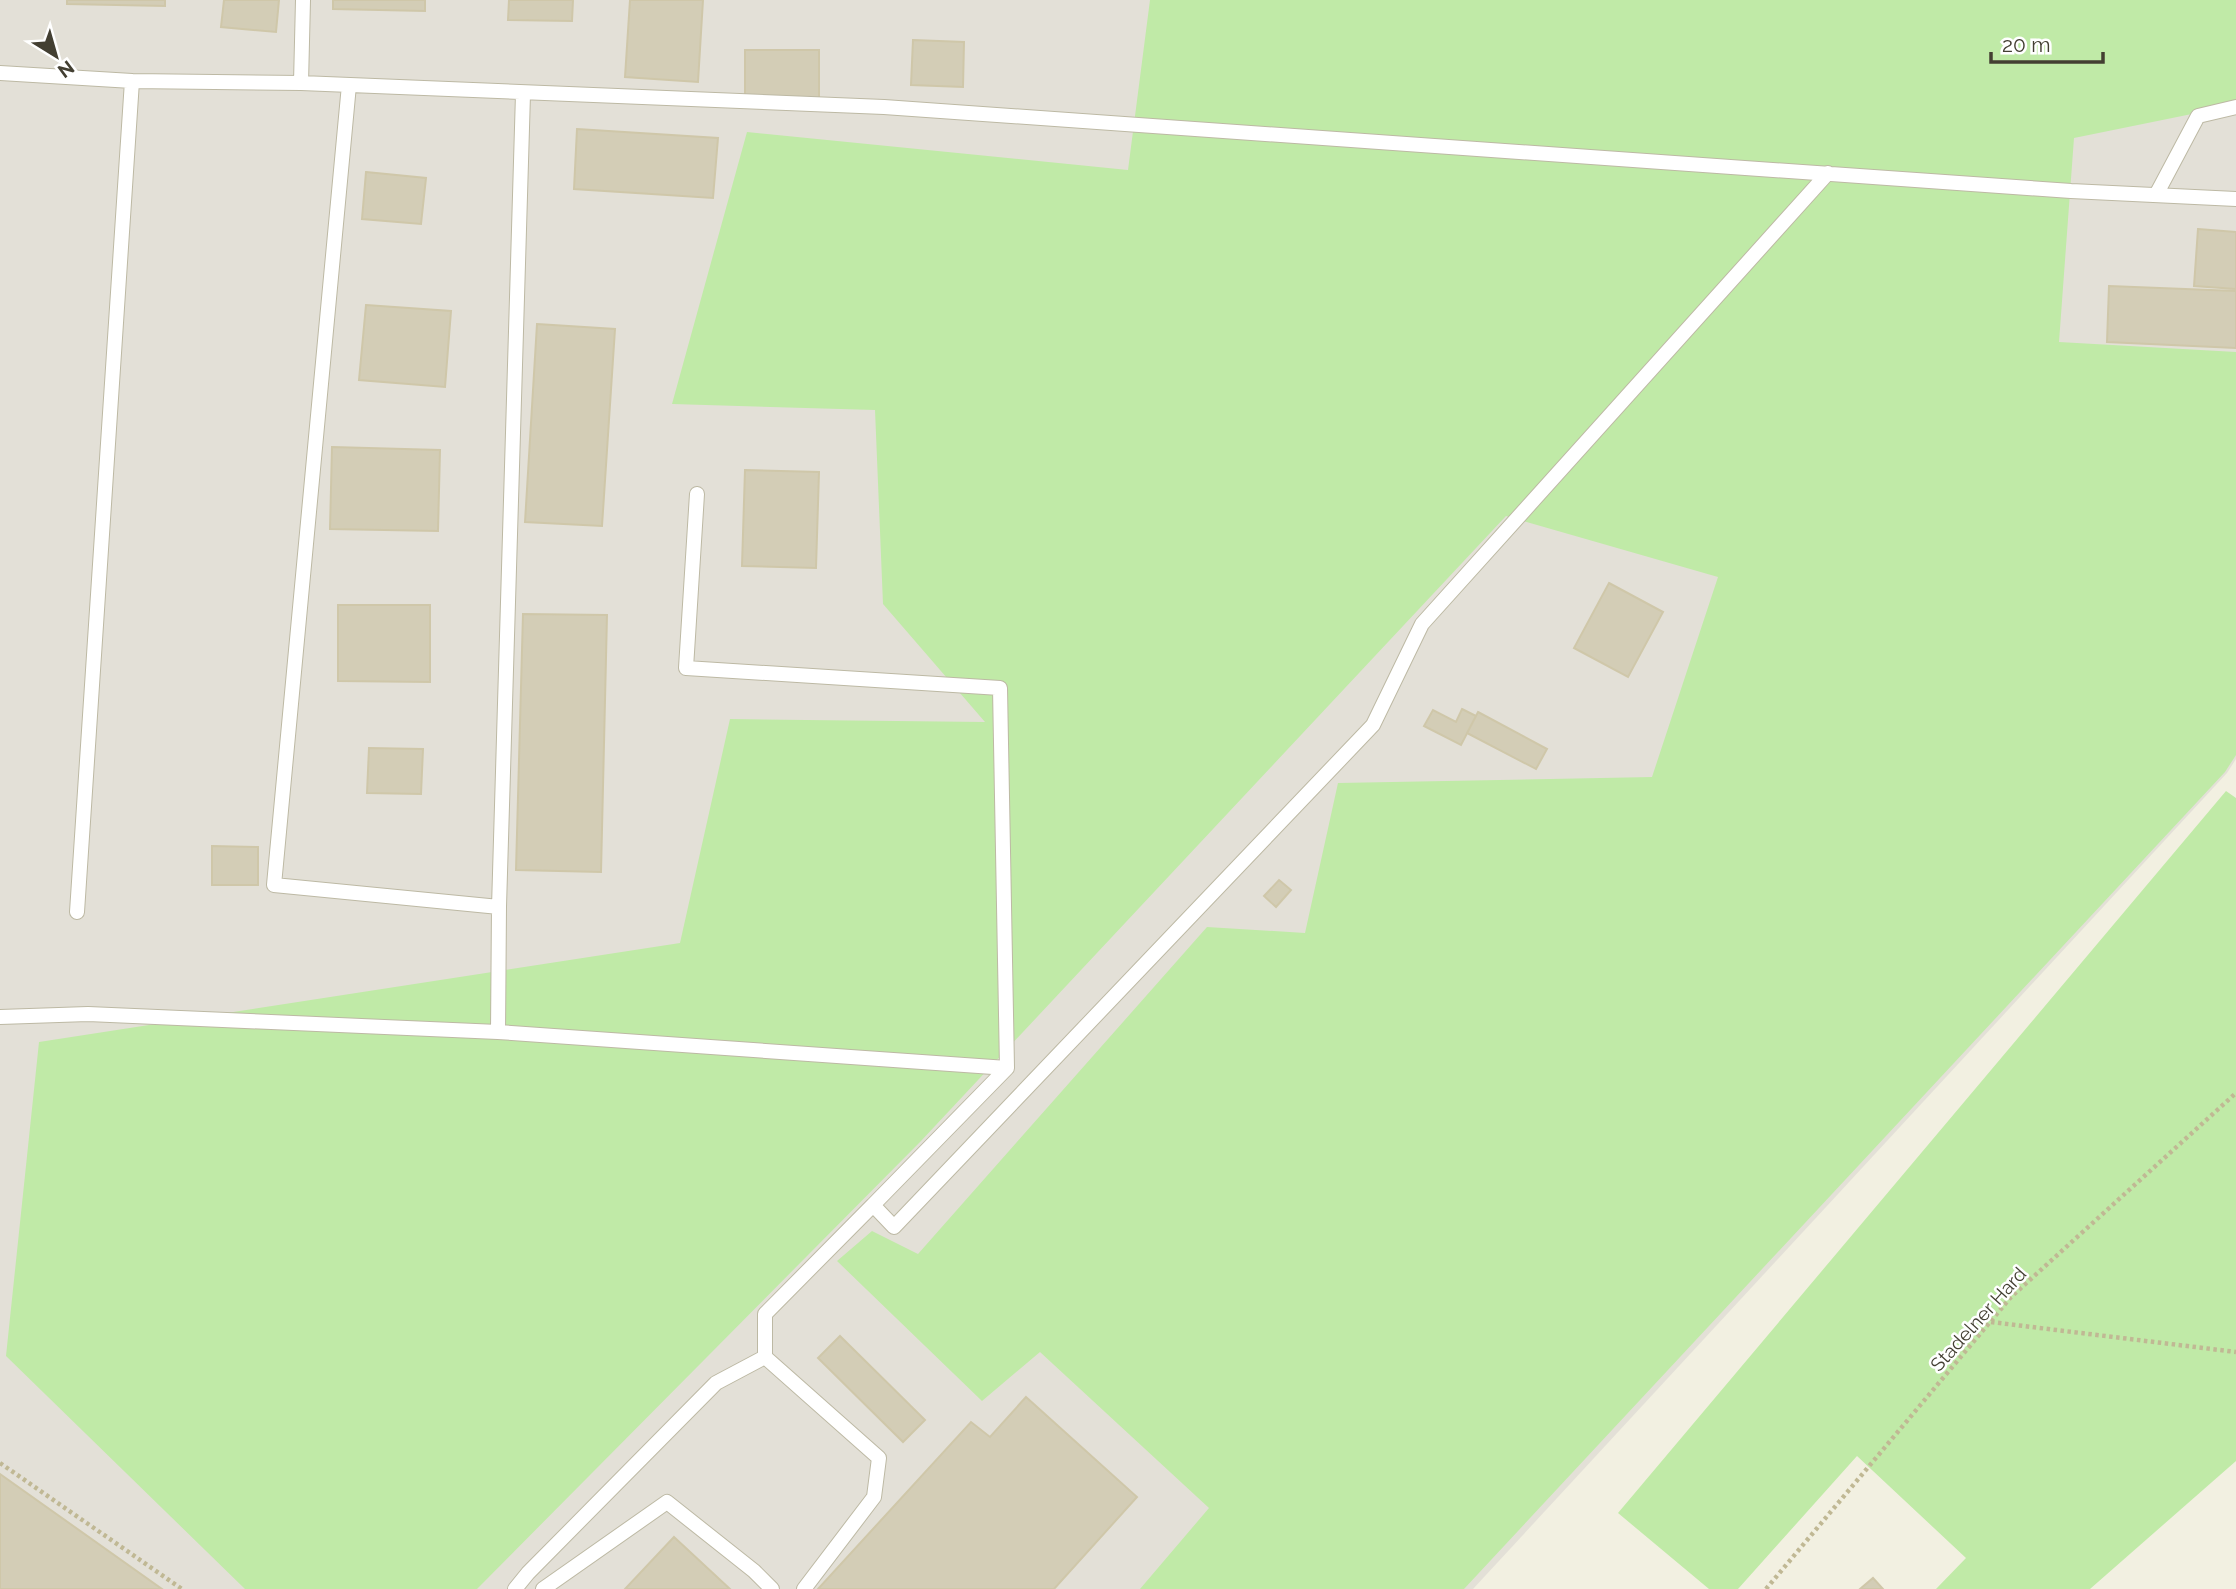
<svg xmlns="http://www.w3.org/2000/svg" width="2236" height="1589" font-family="Raleway,sans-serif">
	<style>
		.industrial { fill: #e3e0d7 }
		.green { fill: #c0eaa7 }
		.building { fill: #d3cdb6; stroke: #cfc7a9; stroke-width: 2 }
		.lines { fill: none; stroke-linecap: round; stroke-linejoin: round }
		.lane-casing { stroke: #bdb9a4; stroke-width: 16 }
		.path { stroke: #c0b894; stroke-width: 4.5; stroke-dasharray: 3.5 3.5; stroke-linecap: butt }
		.lane { stroke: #fff; stroke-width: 14 }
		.labels { text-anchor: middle; stroke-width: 5; stroke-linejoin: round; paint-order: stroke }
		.street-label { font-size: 19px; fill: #433f32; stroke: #fff }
	</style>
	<rect width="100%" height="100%" fill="#f2f0e1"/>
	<path class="industrial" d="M 0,0 L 2236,0 L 2236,759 L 2227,773 L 1473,1589 L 0,1589 Z"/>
	<path class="green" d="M 1150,0 L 2236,0 L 2236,105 L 2074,138 L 2059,342 L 2236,352 L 2236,755 L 2225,772 L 1464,1589 L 1140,1589 L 1209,1508 L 1040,1352 L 982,1401 L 837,1261 L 872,1231 L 918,1254 L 1207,927 L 1305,933 L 1338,783 L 1652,777 L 1718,577 L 1506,516 L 921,1141 L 477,1589 L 245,1589 L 6,1356 L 39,1042 L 680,943 L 730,719 L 985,722 L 883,604 L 875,410 L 672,404 L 747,132 L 1128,170 Z
		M 2226,791 L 2236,798 L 2236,1461 L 2090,1589 L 1936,1589 L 1966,1558 L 1857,1456 L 1738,1589 L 1709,1589 L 1618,1513 Z"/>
	<path class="building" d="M 67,0 L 165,0 L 165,6 L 67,4 Z
		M 224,0 L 279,0 L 276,32 L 221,27 Z
		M 333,0 L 425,0 L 425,11 L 333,9 Z
		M 509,0 L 573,0 L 572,21 L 508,20 Z
		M 630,0 L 703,0 L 698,82 L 625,77 Z
		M 913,40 L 964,42 L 963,87 L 911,85 Z
		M 745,50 L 819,50 L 819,102 L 745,102 Z
		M 577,129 L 718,138 L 713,198 L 574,189 Z
		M 366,172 L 426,178 L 421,224 L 362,219 Z
		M 2198,229 L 2236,232 L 2236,289 L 2194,286 Z
		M 2109,286 L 2236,291 L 2236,348 L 2107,342 Z
		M 366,305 L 451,311 L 445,387 L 359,380 Z
		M 537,324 L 615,329 L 602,526 L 525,522 Z
		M 332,447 L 440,450 L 438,531 L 330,529 Z
		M 745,470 L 819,472 L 816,568 L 742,566 Z
		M 1609,583 L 1663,612 L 1628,677 L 1574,648 Z
		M 338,605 L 430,605 L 430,682 L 338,681 Z
		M 523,614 L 607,615 L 601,872 L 516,870 Z
		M 1462,709 L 1476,716 L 1461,745 L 1424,726 L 1433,710 L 1456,722 Z
		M 1478,712 L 1547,749 L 1536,769 L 1467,733 Z
		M 369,748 L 423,749 L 421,794 L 367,793 Z
		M 212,846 L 258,847 L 258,885 L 212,885 Z
		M 1279,880 L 1291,890 L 1276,907 L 1264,896 Z
		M 840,1336 L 925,1420 L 903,1442 L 818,1358 Z
		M 1026,1397 L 1137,1497 L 1054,1589 L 818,1589 L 971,1422 L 990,1437 Z
		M 0,1474 L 162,1589 L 0,1589 Z
		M 674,1537 L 730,1589 L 625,1589 Z
		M 1873,1578 L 1883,1589 L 1860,1589 Z"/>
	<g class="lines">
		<defs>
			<path id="lane" d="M 0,73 L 132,81 L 301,83 L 884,107 L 2071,191 L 2236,199
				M 301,83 L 303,0
				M 349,85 L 274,885 L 499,907
				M 2156,195 L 2198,116 L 2236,107
				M 77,912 L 132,81
				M 0,1017 L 88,1014 L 498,1032 L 1007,1068 L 1000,688 L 686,668 L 697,494
				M 498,1032 L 499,907 L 523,94
				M 873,1205 L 1007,1068
				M 765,1357 L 765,1314 L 873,1205 L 894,1227 L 1373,725 L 1422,624 L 1828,173
				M 515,1589 L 528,1573 L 716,1383 L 765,1357 L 879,1458 L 874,1497 L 804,1589
				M 543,1589 L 667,1502 L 754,1571 L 772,1589"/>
		</defs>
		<use href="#lane" class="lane-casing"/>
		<path class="path" d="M 1991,1322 L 2236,1352
			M 0,1463 L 182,1589
			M 1766,1589 L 2011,1297 L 2236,1093"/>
		<use href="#lane" class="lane"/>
	</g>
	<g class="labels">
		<g class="street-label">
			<text transform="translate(1978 1319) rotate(-48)" y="7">Stadelner Hard</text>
		</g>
	</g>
	<g transform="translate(56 56) rotate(143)" stroke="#ffffff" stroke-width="5" paint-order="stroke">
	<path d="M0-5L12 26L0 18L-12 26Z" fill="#433f32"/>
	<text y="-10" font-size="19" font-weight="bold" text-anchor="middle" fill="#433f32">N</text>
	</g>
	<path d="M1991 52v10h112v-10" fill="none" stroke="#433f32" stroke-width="3.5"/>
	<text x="2002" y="52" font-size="21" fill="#433f32" stroke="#ffffff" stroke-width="5" paint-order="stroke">20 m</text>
</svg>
